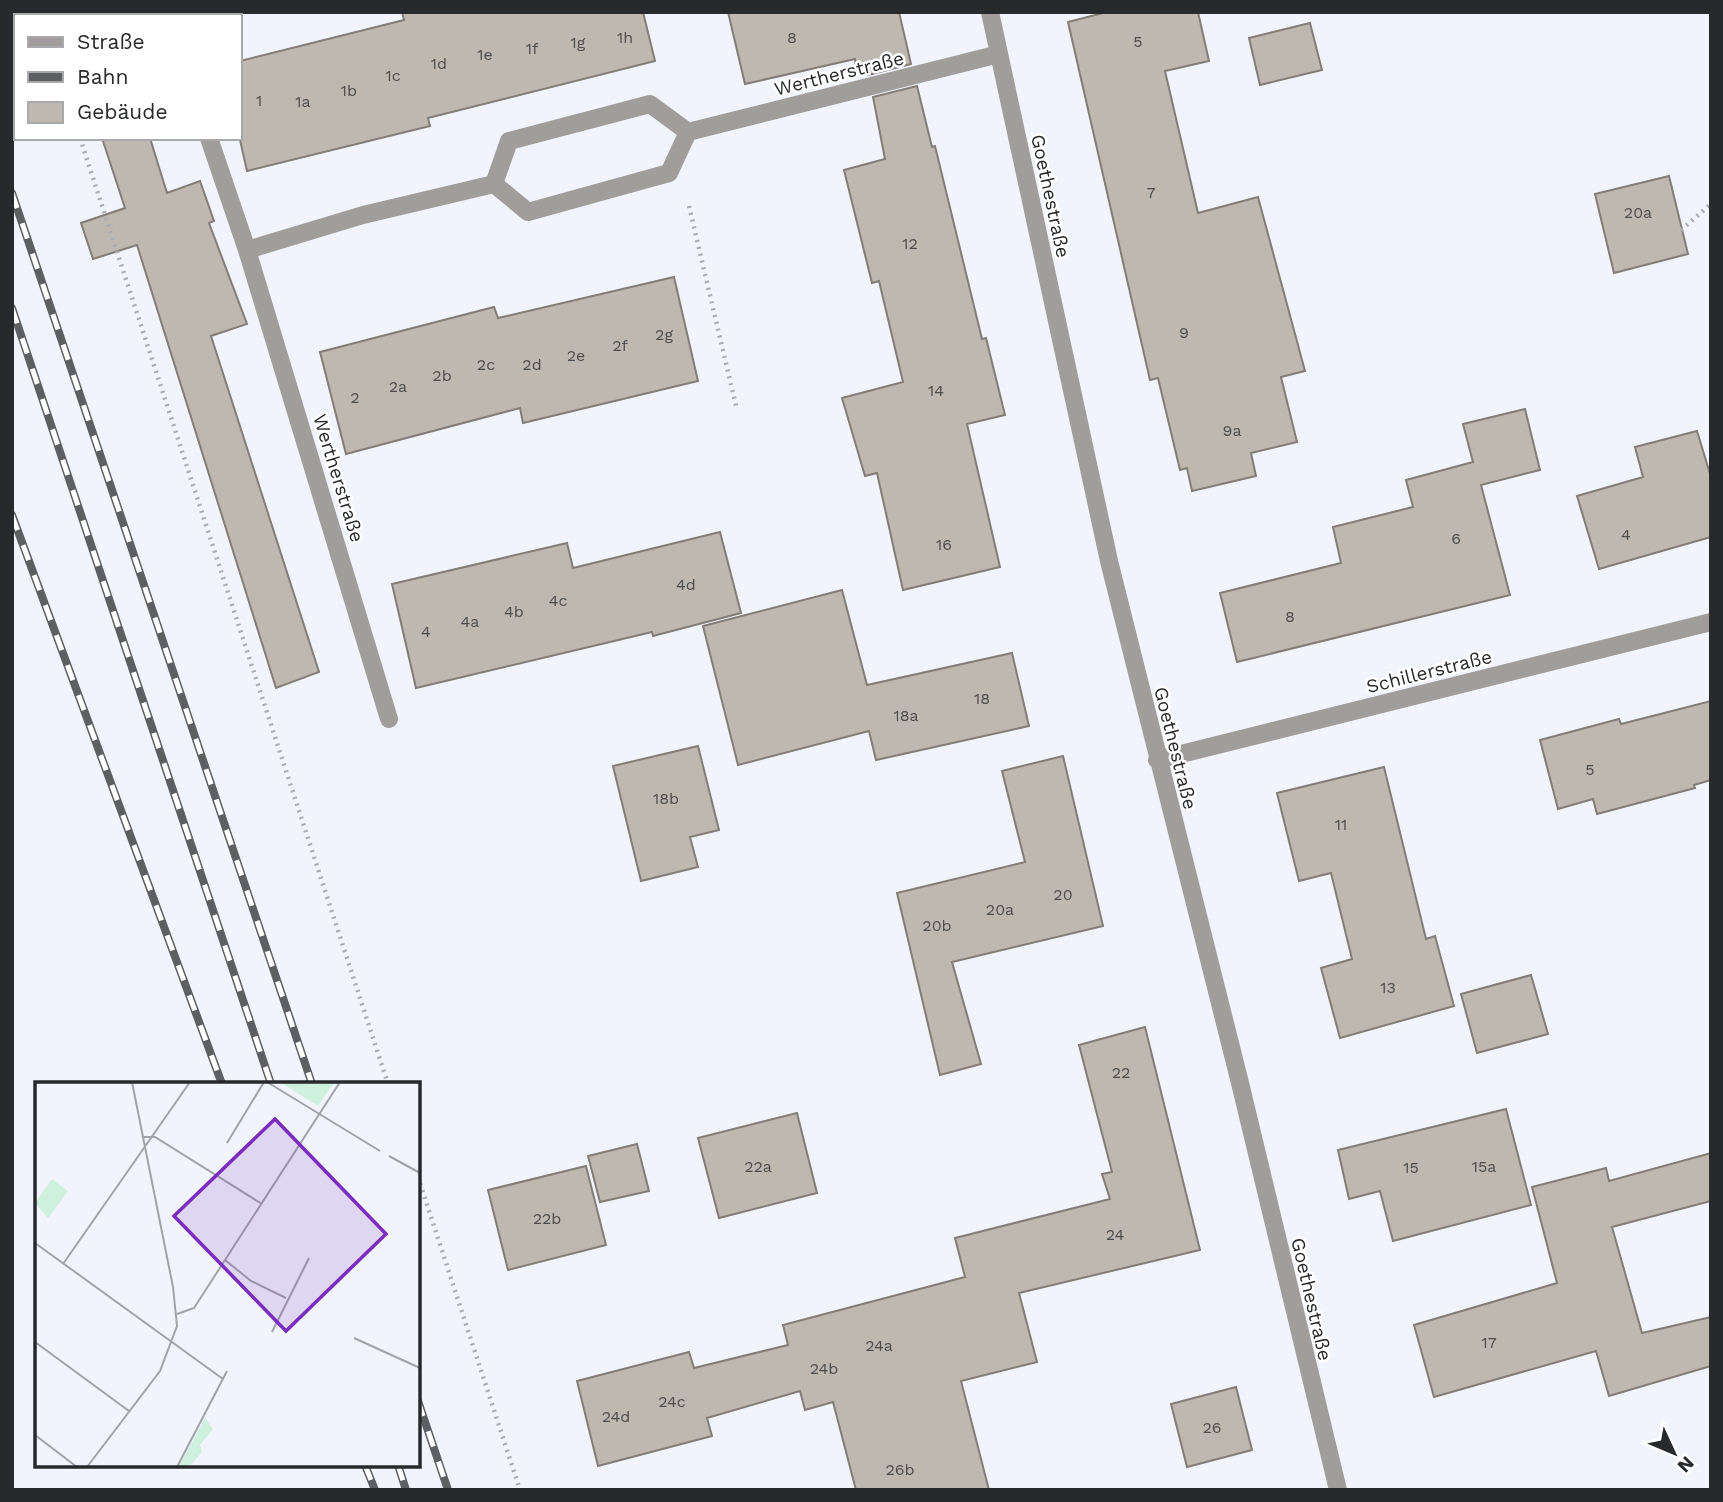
<svg xmlns="http://www.w3.org/2000/svg" width="1723" height="1502" font-family="'Work Sans',sans-serif">
	<style>
		.building { fill: #bfb8b1; stroke: #837d76; stroke-width: 2 }
		.lines { fill: none; stroke-linecap: round; stroke-linejoin: round }
		.path { stroke: #aaacb3; stroke-width: 4.5; stroke-dasharray: 2 5; stroke-linecap: butt }
		.minor { stroke: #a09d9a; stroke-width: 18 }
		.rail-casing { stroke: #5d5f63; stroke-width: 8 }
		.rail { stroke: #fff; stroke-width: 5; stroke-dasharray: 16; stroke-linecap: butt }
		.labels { text-anchor: middle; stroke-width: 5; stroke-linejoin: round; paint-order: stroke }
		.number-label { font-size: 16px; fill: #4e4d4d }
		.street-label { font-size: 19px; fill: #28292c; stroke: #fff }
		.inset-road { fill: none; stroke: #a1a3a9; stroke-width: 2 }
		.view { fill: #7b2cbf; fill-opacity: 0.15; stroke: #7b2cbf; stroke-width: 3.5 }
		.inset-edge { fill: none; stroke: #28292c; stroke-width: 3.5 }
	</style>
	<rect width="100%" height="100%" fill="#f1f4fd"/>
	<path class="building" d="M 402,12 L 643,12 L 655,61 L 428,118 L 430,126 L 247,171 L 240,140 L 240,61 L 404,20 Z
		M 728,12 L 899,12 L 911,64 L 868,75 L 866,64 L 856,67 L 855,59 L 745,84 Z
		M 1107,12 L 1198,12 L 1209,61 L 1165,71 L 1198,213 L 1258,197 L 1305,371 L 1281,377 L 1297,442 L 1251,453 L 1256,476 L 1192,491 L 1187,468 L 1180,470 L 1158,378 L 1150,380 L 1068,22 Z
		M 1310,23 L 1322,70 L 1260,85 L 1249,38 Z
		M 917,86 L 932,147 L 935,146 L 982,339 L 986,338 L 1005,415 L 967,424 L 1000,567 L 903,590 L 877,473 L 865,476 L 842,398 L 903,382 L 879,281 L 872,283 L 844,170 L 885,159 L 873,97 Z
		M 102,138 L 150,138 L 167,193 L 200,181 L 214,221 L 209,223 L 247,324 L 211,336 L 319,672 L 276,688 L 137,245 L 93,259 L 81,223 L 125,208 Z
		M 1669,176 L 1688,254 L 1614,273 L 1595,194 Z
		M 674,277 L 698,381 L 523,423 L 520,408 L 346,454 L 320,352 L 494,307 L 498,318 Z
		M 1525,409 L 1540,470 L 1481,485 L 1510,595 L 1237,662 L 1220,593 L 1341,563 L 1333,527 L 1413,507 L 1406,480 L 1473,462 L 1463,424 Z
		M 1697,431 L 1711,477 L 1711,537 L 1599,569 L 1577,496 L 1643,477 L 1635,447 Z
		M 720,532 L 741,613 L 653,636 L 652,632 L 416,688 L 392,584 L 567,543 L 573,568 Z
		M 842,590 L 867,685 L 1012,653 L 1029,726 L 876,760 L 869,731 L 738,765 L 703,626 Z
		M 1711,701 L 1711,780 L 1694,785 L 1695,788 L 1597,814 L 1593,799 L 1558,809 L 1540,740 L 1619,719 L 1621,724 Z
		M 698,746 L 719,830 L 690,837 L 698,867 L 641,881 L 613,766 Z
		M 1063,756 L 1103,926 L 952,962 L 981,1064 L 940,1075 L 897,893 L 1025,862 L 1002,771 Z
		M 1384,767 L 1426,939 L 1435,936 L 1454,1006 L 1340,1038 L 1321,968 L 1352,959 L 1331,873 L 1299,881 L 1277,793 Z
		M 1531,975 L 1548,1034 L 1477,1053 L 1461,994 Z
		M 1145,1027 L 1200,1250 L 1019,1293 L 1037,1362 L 961,1381 L 989,1490 L 856,1490 L 833,1402 L 805,1410 L 800,1391 L 707,1418 L 712,1436 L 598,1466 L 577,1381 L 689,1352 L 694,1368 L 788,1345 L 783,1325 L 965,1277 L 955,1238 L 1110,1199 L 1102,1174 L 1112,1172 L 1079,1045 Z
		M 1506,1109 L 1531,1205 L 1393,1241 L 1380,1191 L 1349,1199 L 1338,1150 Z
		M 797,1113 L 817,1193 L 719,1218 L 698,1138 Z
		M 637,1144 L 649,1191 L 600,1202 L 588,1156 Z
		M 1711,1153 L 1711,1201 L 1612,1227 L 1642,1333 L 1711,1317 L 1711,1366 L 1609,1396 L 1596,1351 L 1434,1397 L 1414,1325 L 1557,1283 L 1532,1187 L 1606,1168 L 1609,1181 Z
		M 586,1166 L 606,1245 L 508,1270 L 488,1190 Z
		M 1236,1387 L 1252,1450 L 1187,1467 L 1171,1404 Z"/>
	<g class="lines">
		<path class="path" d="M 39,12 L 41,16
			M 80,138 L 388,1084
			M 689,206 L 737,410
			M 1681,230 L 1711,204
			M 418,1177 L 520,1490"/>
		<path class="minor" d="M 165,12 L 167,16
			M 990,12 L 1109,561 L 1240,1083 L 1338,1490
			M 209,138 L 247,250 L 389,719
			M 494,184 L 528,212 L 669,173 L 688,132
			M 247,250 L 363,215 L 494,184 L 509,141 L 650,104 L 688,132 L 999,54
			M 1157,760 L 1711,622"/>
		<defs>
			<path id="rail" d="M 12,193 L 312,1084
				M 12,308 L 271,1084
				M 12,515 L 222,1084
				M 418,1401 L 448,1490
				M 365,1465 L 375,1490
				M 398,1465 L 406,1490"/>
		</defs>
		<use href="#rail" class="rail-casing"/>
		<use href="#rail" class="rail"/>
	</g>
	<g class="labels">
		<g class="number-label">
			<text x="625" y="43">1h</text>
			<text x="792" y="43">8</text>
			<text x="1138" y="47">5</text>
			<text x="578" y="48">1g</text>
			<text x="532" y="54">1f</text>
			<text x="485" y="60">1e</text>
			<text x="439" y="69">1d</text>
			<text x="393" y="81">1c</text>
			<text x="349" y="96">1b</text>
			<text x="259" y="106">1</text>
			<text x="303" y="107">1a</text>
			<text x="1151" y="198">7</text>
			<text x="1638" y="218">20a</text>
			<text x="910" y="249">12</text>
			<text x="1184" y="338">9</text>
			<text x="664" y="340">2g</text>
			<text x="620" y="351">2f</text>
			<text x="576" y="361">2e</text>
			<text x="486" y="370">2c</text>
			<text x="532" y="370">2d</text>
			<text x="442" y="381">2b</text>
			<text x="398" y="392">2a</text>
			<text x="936" y="396">14</text>
			<text x="355" y="403">2</text>
			<text x="1232" y="436">9a</text>
			<text x="1626" y="540">4</text>
			<text x="1456" y="544">6</text>
			<text x="944" y="550">16</text>
			<text x="686" y="590">4d</text>
			<text x="558" y="606">4c</text>
			<text x="514" y="617">4b</text>
			<text x="1290" y="622">8</text>
			<text x="470" y="627">4a</text>
			<text x="426" y="637">4</text>
			<text x="982" y="704">18</text>
			<text x="906" y="721">18a</text>
			<text x="1590" y="775">5</text>
			<text x="666" y="804">18b</text>
			<text x="1341" y="830">11</text>
			<text x="1063" y="900">20</text>
			<text x="1000" y="915">20a</text>
			<text x="937" y="931">20b</text>
			<text x="1388" y="993">13</text>
			<text x="1121" y="1078">22</text>
			<text x="758" y="1172">22a</text>
			<text x="1484" y="1172">15a</text>
			<text x="1411" y="1173">15</text>
			<text x="547" y="1224">22b</text>
			<text x="1115" y="1240">24</text>
			<text x="1489" y="1348">17</text>
			<text x="879" y="1351">24a</text>
			<text x="824" y="1374">24b</text>
			<text x="672" y="1407">24c</text>
			<text x="616" y="1422">24d</text>
			<text x="1212" y="1433">26</text>
			<text x="900" y="1475">26b</text>
		</g>
		<g class="street-label">
			<text transform="translate(839 73) rotate(-14)" y="7">Wertherstraße</text>
			<text transform="translate(1051 196) rotate(78)" y="7">Goethestraße</text>
			<text transform="translate(339 478) rotate(73)" y="7">Wertherstraße</text>
			<text transform="translate(1429 671) rotate(-14)" y="7">Schillerstraße</text>
			<text transform="translate(1176 748) rotate(76)" y="7">Goethestraße</text>
			<text transform="translate(1312 1299) rotate(77)" y="7">Goethestraße</text>
		</g>
	</g>
	<g transform="translate(35 1082)">
		<rect width="385" height="385" fill="#f1f4fd"/>
		<path d="M 245,0 L 299,0 L 283,24 ZM 17,97 L 33,109 L 13,136 L 0,121 ZM 170,336 L 178,347 L 165,363 L 167,370 L 156,383 L 144,385 Z" fill="#cef0dd"/>
		<path class="inset-road" d="M 232,0 L 345,69M 107,55 L 120,55 L 227,122M 192,61 L 229,0M 354,74 L 385,91M 0,161 L 188,297M 190,178 L 216,199 L 251,216M 28,182 L 155,0M 142,232 L 159,226 L 305,0M 237,250 L 274,176M 319,256 L 385,286M 0,260 L 94,329M 0,353 L 42,385M 52,385 L 125,289 L 142,244 L 138,205 L 97,0M 142,385 L 192,289"/>
		<path class="view" d="M 240,37 L 351,152 L 251,249 L 139,134 Z"/>
		<rect width="385" height="385" class="inset-edge"/>
	</g>
	<rect width="1723" height="1502" fill="none" stroke="#28292c" stroke-width="28"/>
	<rect x="14" y="14" width="228" height="126" fill="#ffffff" stroke="#a9a9ab" stroke-width="2"/>
	<rect x="28" y="37" width="35" height="10" fill="#a09d9a" stroke="#a9a9ab" stroke-width="2"/>
	<text x="77" y="49" font-size="21" fill="#28292c">Straße</text>
	<rect x="28" y="72" width="35" height="10" fill="#5d5f63" stroke="#a9a9ab" stroke-width="2"/>
	<text x="77" y="84" font-size="21" fill="#28292c">Bahn</text>
	<rect x="28" y="102" width="35" height="21" fill="#bfb8b1" stroke="#a9a9ab" stroke-width="2"/>
	<text x="77" y="119" font-size="21" fill="#28292c">Gebäude</text>
	<g transform="translate(1674 1453) rotate(134)" stroke="#ffffff" stroke-width="5" paint-order="stroke">
	<path d="M0-5L12 26L0 18L-12 26Z" fill="#28292c"/>
	<text y="-10" font-size="19" font-weight="bold" text-anchor="middle" fill="#28292c">N</text>
	</g>
</svg>
